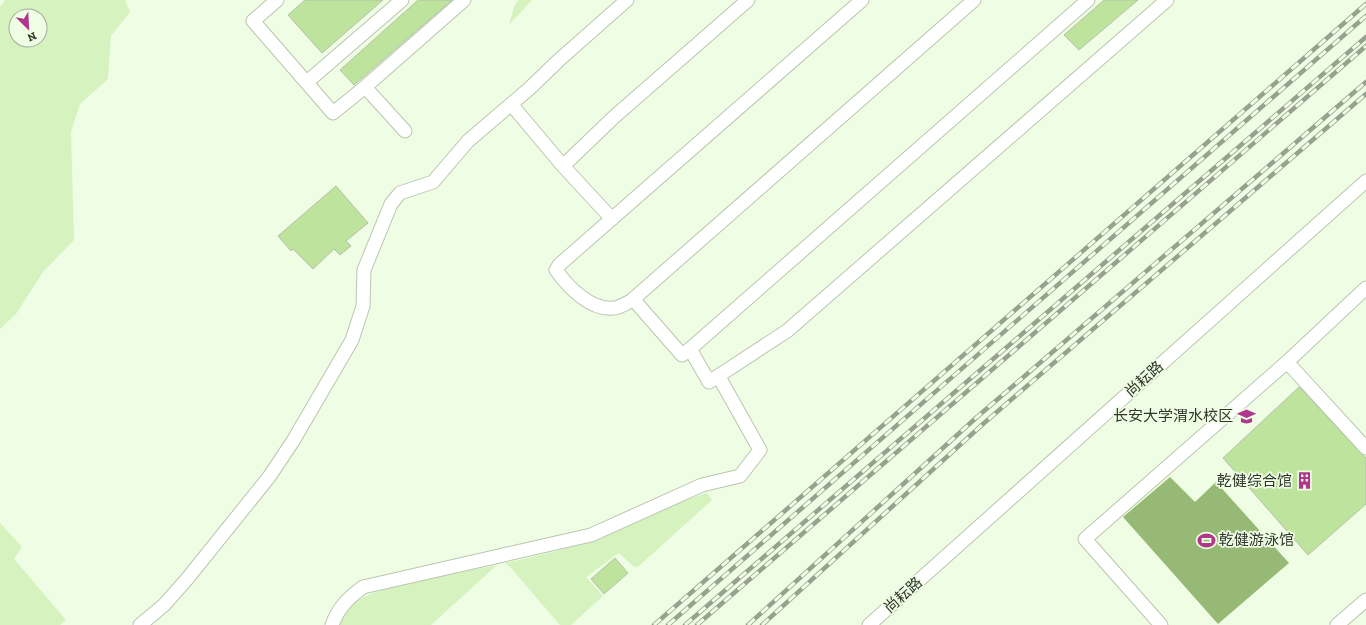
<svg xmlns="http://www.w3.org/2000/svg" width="1366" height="625" font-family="'Zilla Slab','Noto Sans SC',serif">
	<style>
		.green { fill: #d6f2bf; fill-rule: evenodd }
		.water { fill: #96ba75 }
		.building { fill: #bde39c; stroke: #b4c1a9 }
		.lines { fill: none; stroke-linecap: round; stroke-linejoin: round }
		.minor-casing { stroke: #bac6af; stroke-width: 15 }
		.minor { stroke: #fff; stroke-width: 13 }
		.rail-casing { stroke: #98a190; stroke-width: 4.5 }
		.rail { stroke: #effde4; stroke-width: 3; stroke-dasharray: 9; stroke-linecap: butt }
		.labels { text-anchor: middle; stroke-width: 3.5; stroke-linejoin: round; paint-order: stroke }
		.street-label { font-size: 15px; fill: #30352c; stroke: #effde4 }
		.poi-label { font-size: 15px; fill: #30352c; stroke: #effde4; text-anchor: end }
	</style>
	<rect width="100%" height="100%" fill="#effde4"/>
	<path class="green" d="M 5,0 L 125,0 L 130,12 L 111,36 L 108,79 L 80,104 L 71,132 L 74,240 L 43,272 L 16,314 L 0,329 L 0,7 ZM 16,16 L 40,16 L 40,40 L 16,40 Z
		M 518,0 L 532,0 L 509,25 L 514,7 Z
		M 707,493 L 712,500 L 639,566 L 634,567 L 619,553 L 586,577 L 603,596 L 571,625 L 560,625 L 511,568 L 505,563 C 541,555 579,547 614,532 C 645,520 675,502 707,493 Z
		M 0,523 L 22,547 L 14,559 L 66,620 L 60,625 L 0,625 Z
		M 497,565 L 431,625 L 336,625 C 340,619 343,612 348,607 C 371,585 463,572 497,565 Z"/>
	<path class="water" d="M 1170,477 L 1195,502 L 1216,482 L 1289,563 L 1218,624 L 1123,517 Z"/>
	<path class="building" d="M 305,0 L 383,0 L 322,53 L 288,15 Z
		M 418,0 L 452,0 L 354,85 L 340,70 Z
		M 1104,0 L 1138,0 L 1079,50 L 1064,35 Z
		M 336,186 L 368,223 L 346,241 L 351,246 L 340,255 L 334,249 L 313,269 L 293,249 L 291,251 L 278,236 Z
		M 1299,387 L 1366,458 L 1366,504 L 1308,555 L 1223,458 Z
		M 615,558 L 628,573 L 604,594 L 591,579 Z"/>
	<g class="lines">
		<defs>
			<path id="minor" d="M 277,0 L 253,21 L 333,113 L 365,87 L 405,131
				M 862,0 L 559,265 L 556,270 C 568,287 591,311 614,308 C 619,308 626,303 631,301 L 974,0
				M 1088,0 L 690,349 L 709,382 L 787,331 L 1167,0
				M 307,82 L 402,0
				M 365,87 L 464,0
				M 511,104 L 563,166
				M 612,219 L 563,166 L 614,117 L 748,0
				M 633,299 L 682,355 L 690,349
				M 1287,362 L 1366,288
				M 140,625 L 164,605 L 187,579 L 269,477 L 293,441 L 352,340 L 363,306 L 364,270 L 391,204 L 400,193 L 433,182 L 468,141 L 530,88 L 559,60 L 627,0
				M 332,625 C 338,608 348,598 363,587 L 591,535 L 702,485 L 740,476 L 760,450 L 719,377
				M 869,625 L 1366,181
				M 1161,625 L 1085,539 L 1287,362 L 1366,448
				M 1337,625 L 1366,600"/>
		</defs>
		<use href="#minor" class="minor-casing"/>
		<use href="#minor" class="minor"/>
		<defs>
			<path id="rail" d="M 654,625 L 1366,4
				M 668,625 L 1366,16
				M 685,625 L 1366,37
				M 697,625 L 1366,46
				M 748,625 L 977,417 L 1366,82
				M 762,625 L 983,424 L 1366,94"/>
		</defs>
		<use href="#rail" class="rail-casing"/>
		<use href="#rail" class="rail"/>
	</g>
	<defs>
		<symbol id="university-bare" viewBox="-9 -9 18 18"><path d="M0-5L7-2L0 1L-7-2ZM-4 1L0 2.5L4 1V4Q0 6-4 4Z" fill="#af388d" stroke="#effde4" stroke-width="2.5" paint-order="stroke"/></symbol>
		<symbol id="building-bare" viewBox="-9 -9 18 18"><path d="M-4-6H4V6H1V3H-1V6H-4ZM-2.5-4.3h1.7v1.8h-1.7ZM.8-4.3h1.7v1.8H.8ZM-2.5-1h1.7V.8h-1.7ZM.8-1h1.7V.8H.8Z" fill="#af388d" stroke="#effde4" stroke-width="2.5" paint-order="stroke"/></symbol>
		<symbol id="stadium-bare" viewBox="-9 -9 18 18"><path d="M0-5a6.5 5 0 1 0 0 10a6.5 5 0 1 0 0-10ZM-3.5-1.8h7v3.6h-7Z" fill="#af388d" stroke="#effde4" stroke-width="2.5" paint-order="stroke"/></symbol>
	</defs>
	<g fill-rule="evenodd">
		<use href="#university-bare" x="1234" y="404" width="25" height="25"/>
		<use href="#building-bare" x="1292" y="468" width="25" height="25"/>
		<use href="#stadium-bare" x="1194" y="528" width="25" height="25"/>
	</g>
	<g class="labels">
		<g class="street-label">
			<text transform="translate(1144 379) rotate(-42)" y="5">尚耘路</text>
			<text transform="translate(903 595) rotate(-42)" y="5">尚耘路</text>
		</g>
		<g class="poi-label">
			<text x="1233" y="421">长安大学渭水校区</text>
			<text x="1292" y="486">乾健综合馆</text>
			<text x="1219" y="545" text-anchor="start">乾健游泳馆</text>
		</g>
	</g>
	<g transform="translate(28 28) rotate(156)"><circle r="19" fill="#effde4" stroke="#a3ad9a"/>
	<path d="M0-3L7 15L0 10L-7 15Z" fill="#af388d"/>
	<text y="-6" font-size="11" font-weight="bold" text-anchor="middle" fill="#30352c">N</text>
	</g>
</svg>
